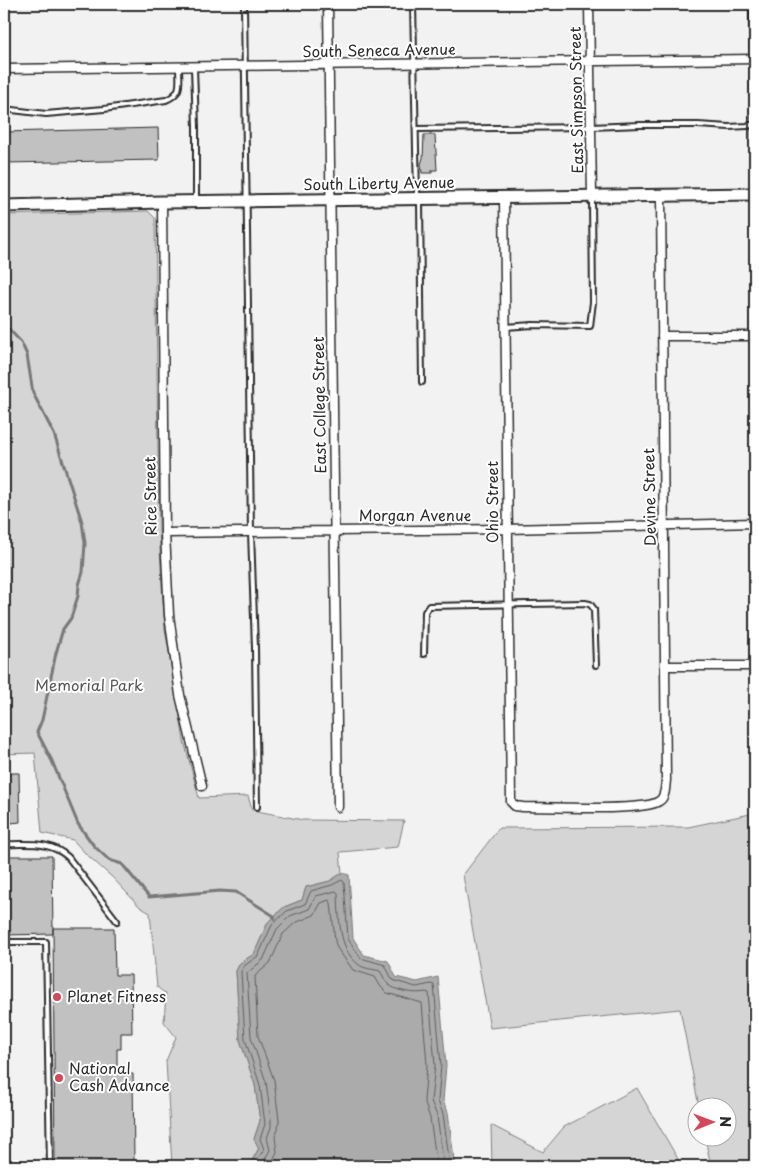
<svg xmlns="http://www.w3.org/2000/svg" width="759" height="1170" font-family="'Playpen Sans',sans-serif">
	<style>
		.green { fill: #d5d5d5; stroke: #808080 }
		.water { fill: #ababab; stroke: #787878 }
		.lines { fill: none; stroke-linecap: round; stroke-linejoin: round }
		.shore { stroke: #5e5e5e; stroke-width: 1 }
		.stream { stroke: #787878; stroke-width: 3 }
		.building { fill: #c1c1c1; stroke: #2b2b2b }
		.lane-casing { stroke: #2b2b2b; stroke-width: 8 }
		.street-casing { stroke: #2b2b2b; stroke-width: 11 }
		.secondary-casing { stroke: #2b2b2b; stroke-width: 15 }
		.lane { stroke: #fff; stroke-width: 4 }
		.street { stroke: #fff; stroke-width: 8 }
		.secondary { stroke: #fff; stroke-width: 11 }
		.poi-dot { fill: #d1495b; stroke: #fff; stroke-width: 2 }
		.labels { text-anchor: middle; stroke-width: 4; stroke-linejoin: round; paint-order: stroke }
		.street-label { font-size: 15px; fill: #2b2b2b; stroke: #fff }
		.park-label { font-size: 15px; fill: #565656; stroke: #fff }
		.poi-label { font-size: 15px; fill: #2b2b2b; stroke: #fff; text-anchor: start }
	</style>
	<rect width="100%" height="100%" fill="#f2f2f2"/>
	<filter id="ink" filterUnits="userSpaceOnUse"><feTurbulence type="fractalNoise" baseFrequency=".02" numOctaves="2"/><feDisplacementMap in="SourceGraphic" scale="10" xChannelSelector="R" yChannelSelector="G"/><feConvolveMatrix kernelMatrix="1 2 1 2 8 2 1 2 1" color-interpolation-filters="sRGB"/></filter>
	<g filter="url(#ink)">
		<path class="green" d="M 148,211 L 155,218 L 159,531 L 163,604 L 165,629 L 184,741 L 199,798 L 248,796 L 252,810 L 303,820 L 404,821 L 398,847 L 340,852 L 342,873 L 330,881 L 306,887 L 302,900 L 284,907 L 268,922 L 254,954 L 240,963 L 236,971 L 240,1040 L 255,1085 L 260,1121 L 254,1139 L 259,1148 L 249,1166 L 258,1166 L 172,1166 L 166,1061 L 176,1037 L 164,1022 L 166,994 L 157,987 L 150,913 L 140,907 L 113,878 L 85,853 L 73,840 L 42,833 L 35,753 L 4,754 L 4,215 Z
			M 755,813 L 755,1166 L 711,1166 L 705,1138 L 726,1138 L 726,1108 L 699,1107 L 680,1009 L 490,1028 L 463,875 L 499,828 L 688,827 Z
			M 637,1088 L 682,1166 L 492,1166 L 491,1125 L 543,1152 L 564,1127 Z"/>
		<path class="water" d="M 342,873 L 349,875 L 353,938 L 364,955 L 388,961 L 396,977 L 417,982 L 438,977 L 446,1065 L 443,1101 L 448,1112 L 455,1166 L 249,1166 L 259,1148 L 254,1139 L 260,1121 L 255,1085 L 240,1040 L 236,971 L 240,963 L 254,954 L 268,922 L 284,907 L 302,900 L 306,887 L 330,881 Z"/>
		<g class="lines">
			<path class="shore" d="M 254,1166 L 264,1149 L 260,1139 L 265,1124 L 260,1085 L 245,1039 L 241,972 L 244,966 L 258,956 L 272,925 L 287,911 L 305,904 L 311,891 L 332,885 L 342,880 L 344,882 L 348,939 L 361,958 L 385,965 L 392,979 L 395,981 L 416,987 L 431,984 L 434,985 L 441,1065 L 438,1101 L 443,1114 L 450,1166
				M 261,1166 L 270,1150 L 267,1138 L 271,1127 L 271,1119 L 266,1082 L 251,1037 L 247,973 L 263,960 L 277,929 L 290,916 L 309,909 L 316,896 L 336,891 L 338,893 C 339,915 338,949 358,964 C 363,969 374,969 380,971 C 383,975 385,982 389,985 C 398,992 416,994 426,992 L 429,993 L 435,1065 L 431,1101 L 437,1116 L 444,1166
				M 270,1166 L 277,1152 L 275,1137 L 278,1129 L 279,1120 L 274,1080 L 258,1036 L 255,976 L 270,963 L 283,934 L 295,923 L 314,915 L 321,903 L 329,900 L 331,903 L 335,941 L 337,948 L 353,970 L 375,977 L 381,987 L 387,993 L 422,1003 L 427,1065 L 424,1101 L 430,1118 L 437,1166"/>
			<path class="stream" d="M 4,324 L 21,342 L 27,355 L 33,393 L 54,434 L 82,522 L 85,543 L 83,572 L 79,585 L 78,596 L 71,618 L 63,629 L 56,653 L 42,720 L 37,732 L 52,761 L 78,824 L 94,846 L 109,860 L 122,864 L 149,897 L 220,891 L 236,892 L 274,916 L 275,920"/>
		</g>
		<path class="building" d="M 158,128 L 159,160 L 4,163 L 4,132 Z
			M 424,135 L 435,135 L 437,170 L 432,170 L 432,173 L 422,173 L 421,164 L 423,158 Z
			M 4,773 L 19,773 L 20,822 L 11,823 L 10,812 L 4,813 Z
			M 4,856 L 52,856 L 53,934 L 4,935 Z
			M 53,928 L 114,928 L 115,975 L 131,975 L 132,1033 L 121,1033 L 121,1049 L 117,1049 L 117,1074 L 133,1074 L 134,1162 L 131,1162 L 131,1166 L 55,1166 Z"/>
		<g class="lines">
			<defs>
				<path id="lane" d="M 244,4 L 251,532 L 255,648 L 257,807
					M 413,4 L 417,197
					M 752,4 L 755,144
					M 194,67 L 196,127 L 196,200
					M 4,109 L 46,114 L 104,109 L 166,100 C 183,93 179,83 179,67
					M 416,129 L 591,127 L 640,125 L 698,125 L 729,127 L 747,126 L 755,124
					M 420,201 L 422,382
					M 506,327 L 532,325 L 590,326 L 593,302 L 592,198
					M 424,654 L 425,612 L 429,606 L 585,603 L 590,604 L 594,609 L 596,665
					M 4,844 C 28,845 49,840 68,857 L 117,921
					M 4,942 L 46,942 L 50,1166"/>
				<path id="street" d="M 328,4 L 338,807
					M 589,4 L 592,196
					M 4,69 L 755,59
					M 504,197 L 511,802 L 515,806 L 523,807 C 546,807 646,812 659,801 C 666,797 665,787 666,780 L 661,195
					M 162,202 L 165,533 L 169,615 L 180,695 L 202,786
					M 662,336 L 755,336
					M 165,533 L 507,529 L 755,523
					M 665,666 L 755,666"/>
				<path id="secondary" d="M 4,206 L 162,202 L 755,194"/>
			</defs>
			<use href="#lane" class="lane-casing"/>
			<use href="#street" class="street-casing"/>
			<use href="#secondary" class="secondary-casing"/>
			<use href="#lane" class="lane"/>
			<use href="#street" class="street"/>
			<use href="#secondary" class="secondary"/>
		</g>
	</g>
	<g class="poi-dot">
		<circle cx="57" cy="997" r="5"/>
		<circle cx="59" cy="1078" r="5"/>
	</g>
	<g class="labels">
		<g class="street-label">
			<text transform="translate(379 51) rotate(-1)" y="5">South Seneca Avenue</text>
			<text transform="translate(577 100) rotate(-91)" y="5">East Simpson Street</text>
			<text transform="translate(379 184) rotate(-1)" y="5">South Liberty Avenue</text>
			<text transform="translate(320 405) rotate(-91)" y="5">East College Street</text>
			<text transform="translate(151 496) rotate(-91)" y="5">Rice Street</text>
			<text transform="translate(650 497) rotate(-91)" y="5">Devine Street</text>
			<text transform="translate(493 502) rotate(-90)" y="5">Ohio Street</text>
			<text x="415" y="521">Morgan Avenue</text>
		</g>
		<g class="park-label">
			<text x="89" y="691">Memorial Park</text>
		</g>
		<g class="poi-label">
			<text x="67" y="1002">Planet Fitness</text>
			<text x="69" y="1074">National<tspan x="69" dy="17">Cash Advance</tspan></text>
		</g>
	</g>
	<rect width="759" height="1170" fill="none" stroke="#fff" stroke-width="20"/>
	<rect x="10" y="10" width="739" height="1150" fill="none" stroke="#2b2b2b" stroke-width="2" filter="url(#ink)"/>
	<g transform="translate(712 1122) rotate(89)"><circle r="24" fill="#ffffff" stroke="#aaaaaa"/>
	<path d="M0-4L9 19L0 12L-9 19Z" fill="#d1495b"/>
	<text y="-8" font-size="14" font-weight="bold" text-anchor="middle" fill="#2b2b2b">N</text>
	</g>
</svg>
